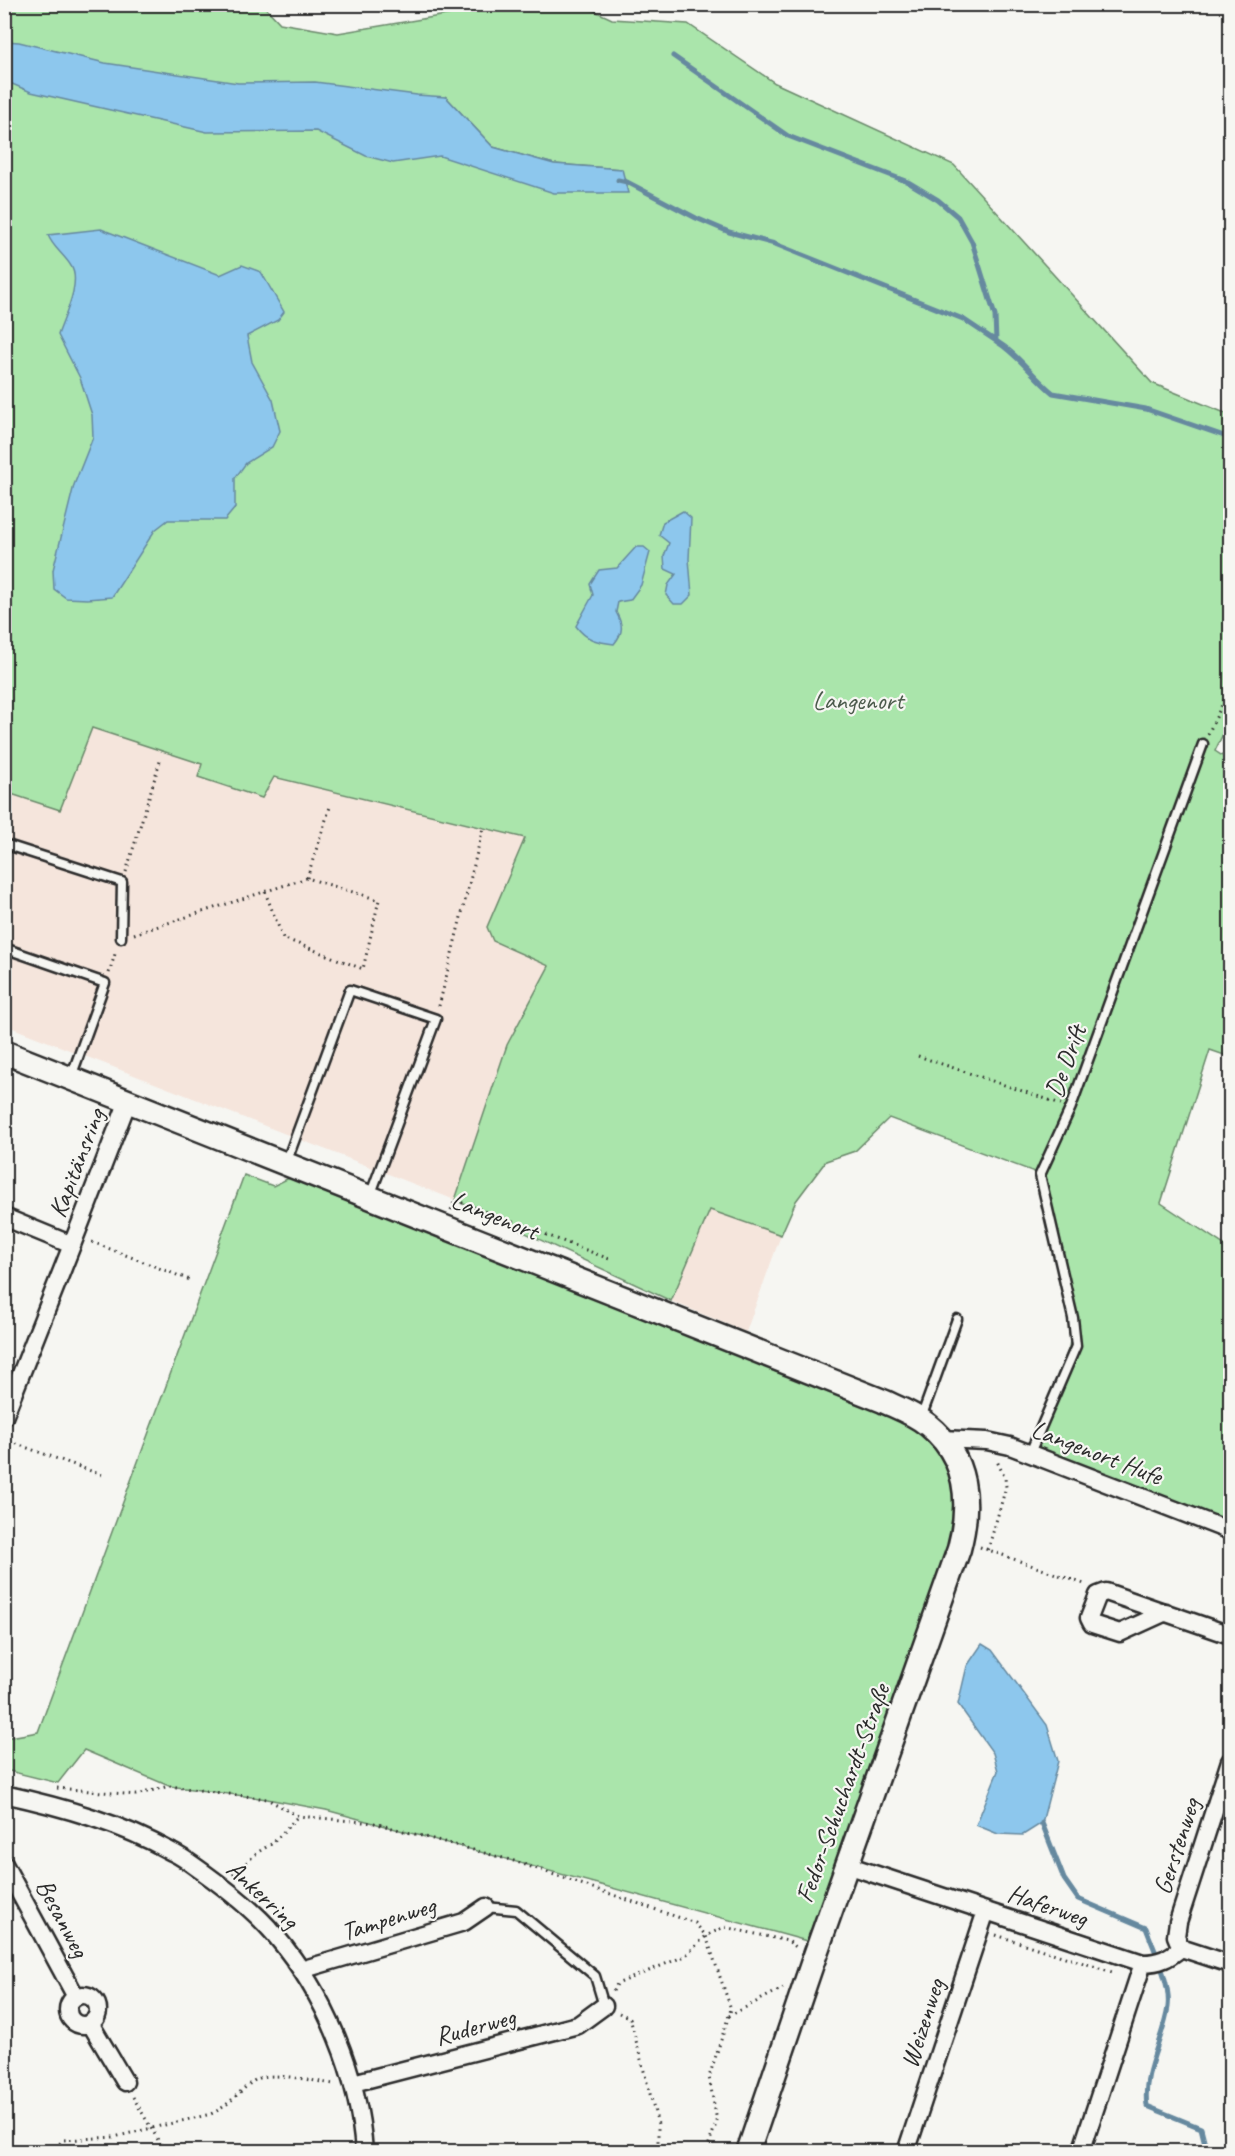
<svg xmlns="http://www.w3.org/2000/svg" width="1235" height="2156" font-family="Caveat,sans-serif">
	<style>
		.built { fill: #f5e5dc }
		.green { fill: #aae5ab; stroke: #6a886b; stroke-width: 1.5; fill-rule: evenodd }
		.water { fill: #8dc7ed; stroke: #66899f; stroke-width: 1.5 }
		.lines { fill: none; stroke-linecap: round; stroke-linejoin: round }
		.stream { stroke: #66899f; stroke-width: 5 }
		.lane-casing { stroke: #2b2b2b; stroke-width: 13 }
		.street-casing { stroke: #2b2b2b; stroke-width: 21 }
		.secondary-casing { stroke: #2b2b2b; stroke-width: 27 }
		.path { stroke: #2b2b2b; stroke-width: 3; stroke-dasharray: 1.5 4.5; stroke-linecap: butt }
		.lane { stroke: #f6f6f2; stroke-width: 8 }
		.street { stroke: #f6f6f2; stroke-width: 16 }
		.secondary { stroke: #f6f6f2; stroke-width: 22 }
		.labels { text-anchor: middle; stroke-width: 4.5; stroke-linejoin: round; paint-order: stroke }
		.park-label { font-size: 26px; fill: #4b5a4b; stroke: #f6f6f2 }
		.street-label { font-size: 26px; fill: #2b2b2b; stroke: #f6f6f2 }
	</style>
	<rect width="100%" height="100%" fill="#f6f6f2"/>
	<filter id="ink" filterUnits="userSpaceOnUse"><feTurbulence type="fractalNoise" baseFrequency=".0167" numOctaves="2"/><feDisplacementMap in="SourceGraphic" scale="12" xChannelSelector="R" yChannelSelector="G"/><feConvolveMatrix kernelMatrix="1 2 1 2 8 2 1 2 1" color-interpolation-filters="sRGB"/></filter>
	<g filter="url(#ink)">
		<path class="built" d="M 92,728 L 203,764 L 199,777 L 262,798 L 274,777 L 526,838 L 487,927 L 493,941 L 549,966 L 507,1045 L 455,1200 L 5,1025 L 4,792 L 60,810 Z
			M 710,1210 L 781,1235 L 746,1332 L 671,1301 Z"/>
		<path class="green" d="M 5,5 L 263,5 L 280,23 L 338,33 L 464,12 L 482,5 L 582,5 L 612,19 L 688,24 L 775,83 L 954,165 L 1152,383 L 1230,415 L 1230,719 L 1215,751 L 1230,761 L 1230,1057 L 1210,1050 L 1161,1203 L 1230,1249 L 1230,1536 L 1024,1457 L 1069,1348 L 1073,1318 L 1040,1174 L 889,1118 L 855,1151 L 826,1161 L 796,1201 L 781,1235 L 710,1210 L 671,1301 L 455,1200 L 507,1045 L 549,966 L 493,941 L 487,927 L 525,838 L 274,777 L 262,798 L 198,777 L 202,764 L 92,728 L 60,810 L 5,792 ZM 446,97 L 493,147 L 554,164 L 621,169 L 440,156 Z
			M 244,1175 L 273,1186 L 289,1178 L 908,1423 C 917,1431 928,1438 936,1447 C 958,1473 954,1506 952,1537 L 807,1941 L 326,1810 L 267,1799 L 169,1786 L 84,1750 L 58,1783 L 5,1770 L 5,1738 L 38,1732 Z"/>
		<path class="water" d="M 5,41 L 19,42 L 105,63 L 238,83 L 315,82 L 417,95 L 446,97 L 493,147 L 554,164 L 622,169 L 628,193 L 554,193 L 440,156 L 393,163 L 366,156 L 316,131 L 207,132 L 31,92 L 5,81 Z
			M 101,229 L 220,275 L 242,265 L 261,272 L 284,312 L 278,320 L 247,336 L 252,362 L 273,400 L 280,431 L 272,447 L 246,463 L 235,478 L 235,508 L 225,520 L 168,520 L 155,530 L 112,597 L 87,599 L 66,598 L 54,589 L 53,570 L 74,485 L 93,437 L 92,415 L 80,378 L 58,335 C 64,317 82,282 71,266 C 64,254 53,248 48,235 Z
			M 683,511 L 691,518 L 689,559 L 692,595 L 683,604 L 674,604 L 666,595 L 668,585 L 676,574 L 665,569 L 664,556 L 669,543 L 659,535 L 663,522 Z
			M 636,547 L 644,547 L 650,552 L 641,585 L 630,600 L 618,602 L 616,612 C 623,625 624,632 614,644 C 597,642 586,640 576,626 L 593,595 L 590,584 L 599,570 L 617,568 Z
			M 982,1644 L 992,1650 L 1047,1725 L 1058,1761 L 1042,1823 L 1023,1835 L 998,1834 L 976,1825 L 998,1771 L 993,1753 L 958,1704 L 967,1666 Z"/>
		<g class="lines">
			<path class="stream" d="M 673,56 L 788,136 L 908,182 L 938,200 L 958,217 L 972,242 L 995,316 L 996,341 C 1019,355 1032,376 1053,393 L 1146,409 L 1230,438
				M 618,180 L 627,182 L 696,218 L 729,232 L 775,244 L 963,319 L 996,341
				M 1042,1823 L 1064,1879 L 1078,1899 L 1146,1928 C 1154,1950 1171,1983 1168,2007 C 1163,2041 1142,2072 1147,2106 L 1201,2128 L 1207,2152"/>
			<defs>
				<path id="lane" d="M 4,844 L 122,882 L 121,938
					M 4,948 L 105,983 L 71,1077
					M 286,1163 L 350,990 L 436,1019 L 370,1196
					M 921,1418 L 957,1319
					M 1030,1453 L 1076,1346 L 1073,1318 L 1040,1175 L 1071,1107 L 1203,744
					M 486,1907 L 516,1910 L 595,1976 L 604,2006"/>
				<path id="street" d="M 4,1217 L 72,1245 L 4,1417
					M 72,1245 L 128,1101
					M 941,1439 L 987,1441 L 1010,1446 L 1230,1531
					M 1166,1612 L 1120,1633 L 1092,1624 L 1089,1618 L 1098,1595 L 1106,1592 L 1230,1635
					M 4,1794 C 63,1807 120,1823 172,1852 C 183,1857 193,1865 203,1872 C 228,1890 255,1911 275,1935 C 325,1994 359,2074 364,2152
					M 4,1864 L 76,1997
					M 847,1865 L 1143,1963 C 1160,1963 1169,1958 1181,1948 L 1230,1964
					M 1181,1948 L 1176,1936 L 1178,1922 L 1230,1761
					M 301,1970 L 464,1922 L 486,1907
					M68 2010a15 15 0 1 1 30 0a15 15 0 1 1-30 0Z
					M 90,2023 L 125,2082
					M 353,2083 L 578,2025 L 604,2006
					M 906,2152 L 986,1911
					M 1081,2152 L 1143,1963"/>
				<path id="secondary" d="M 4,1052 L 883,1401 C 898,1408 915,1414 928,1425 C 968,1457 971,1504 959,1549 L 812,1964 L 748,2152"/>
			</defs>
			<use href="#lane" class="lane-casing"/>
			<use href="#street" class="street-casing"/>
			<use href="#secondary" class="secondary-casing"/>
			<path class="path" d="M 1208,734 L 1230,688
				M 126,872 L 160,761
				M 307,878 L 331,804
				M 134,934 L 307,878 L 379,900 L 363,969 L 283,938 L 265,892
				M 109,973 L 116,951
				M 439,1006 L 483,828
				M 918,1056 L 1061,1104
				M 451,1210 L 455,1200 L 612,1260
				M 92,1242 L 190,1280
				M 4,1443 L 14,1443 L 102,1475
				M 980,1547 L 1087,1585
				M 988,1550 L 1006,1487 L 1005,1478 L 996,1459
				M 57,1788 L 136,1795 L 169,1786 L 267,1799 L 298,1816 L 374,1823 L 514,1861 L 695,1923 L 706,1936 L 731,2009 L 709,2077 L 717,2121 L 706,2152
				M 233,1875 L 258,1852 L 273,1843 L 298,1816
				M 996,1935 L 1112,1972
				M 613,1991 L 617,1984 L 685,1956 L 706,1936 L 724,1927 L 788,1941 L 796,1947
				M 619,2013 L 630,2018 L 658,2124 L 658,2152
				M 729,2016 L 783,1988
				M 133,2097 L 165,2152
				M 51,2152 L 63,2140 L 114,2137 L 211,2114 C 232,2104 238,2091 255,2080 C 272,2070 315,2082 334,2084"/>
			<use href="#lane" class="lane"/>
			<use href="#street" class="street"/>
			<use href="#secondary" class="secondary"/>
		</g>
	</g>
	<g class="labels">
		<g class="park-label">
			<text x="858" y="709">Langenort</text>
		</g>
		<g class="street-label">
			<text transform="translate(1065 1061) rotate(-70)" y="9">De Drift</text>
			<text transform="translate(76 1163) rotate(-69)" y="9">Kapitänsring</text>
			<text transform="translate(495 1215) rotate(22)" y="9">Langenort</text>
			<text transform="translate(1097 1452) rotate(21)" y="9">Langenort Hufe</text>
			<text transform="translate(842 1793) rotate(-70)" y="9">Fedor-Schuchardt-Straße</text>
			<text transform="translate(1176 1846) rotate(-72)" y="9">Gerstenweg</text>
			<text transform="translate(263 1894) rotate(43)" y="9">Ankerring</text>
			<text transform="translate(1048 1905) rotate(19)" y="9">Haferweg</text>
			<text transform="translate(63 1918) rotate(62)" y="9">Besanweg</text>
			<text transform="translate(388 1918) rotate(-17)" y="9">Tampenweg</text>
			<text transform="translate(922 2023) rotate(-72)" y="9">Weizenweg</text>
			<text transform="translate(475 2026) rotate(-15)" y="9">Ruderweg</text>
		</g>
	</g>
	<rect width="1235" height="2156" fill="none" stroke="#f6f6f2" stroke-width="24"/>
	<rect x="12" y="12" width="1211" height="2132" fill="none" stroke="#2b2b2b" stroke-width="2" filter="url(#ink)"/>
</svg>
